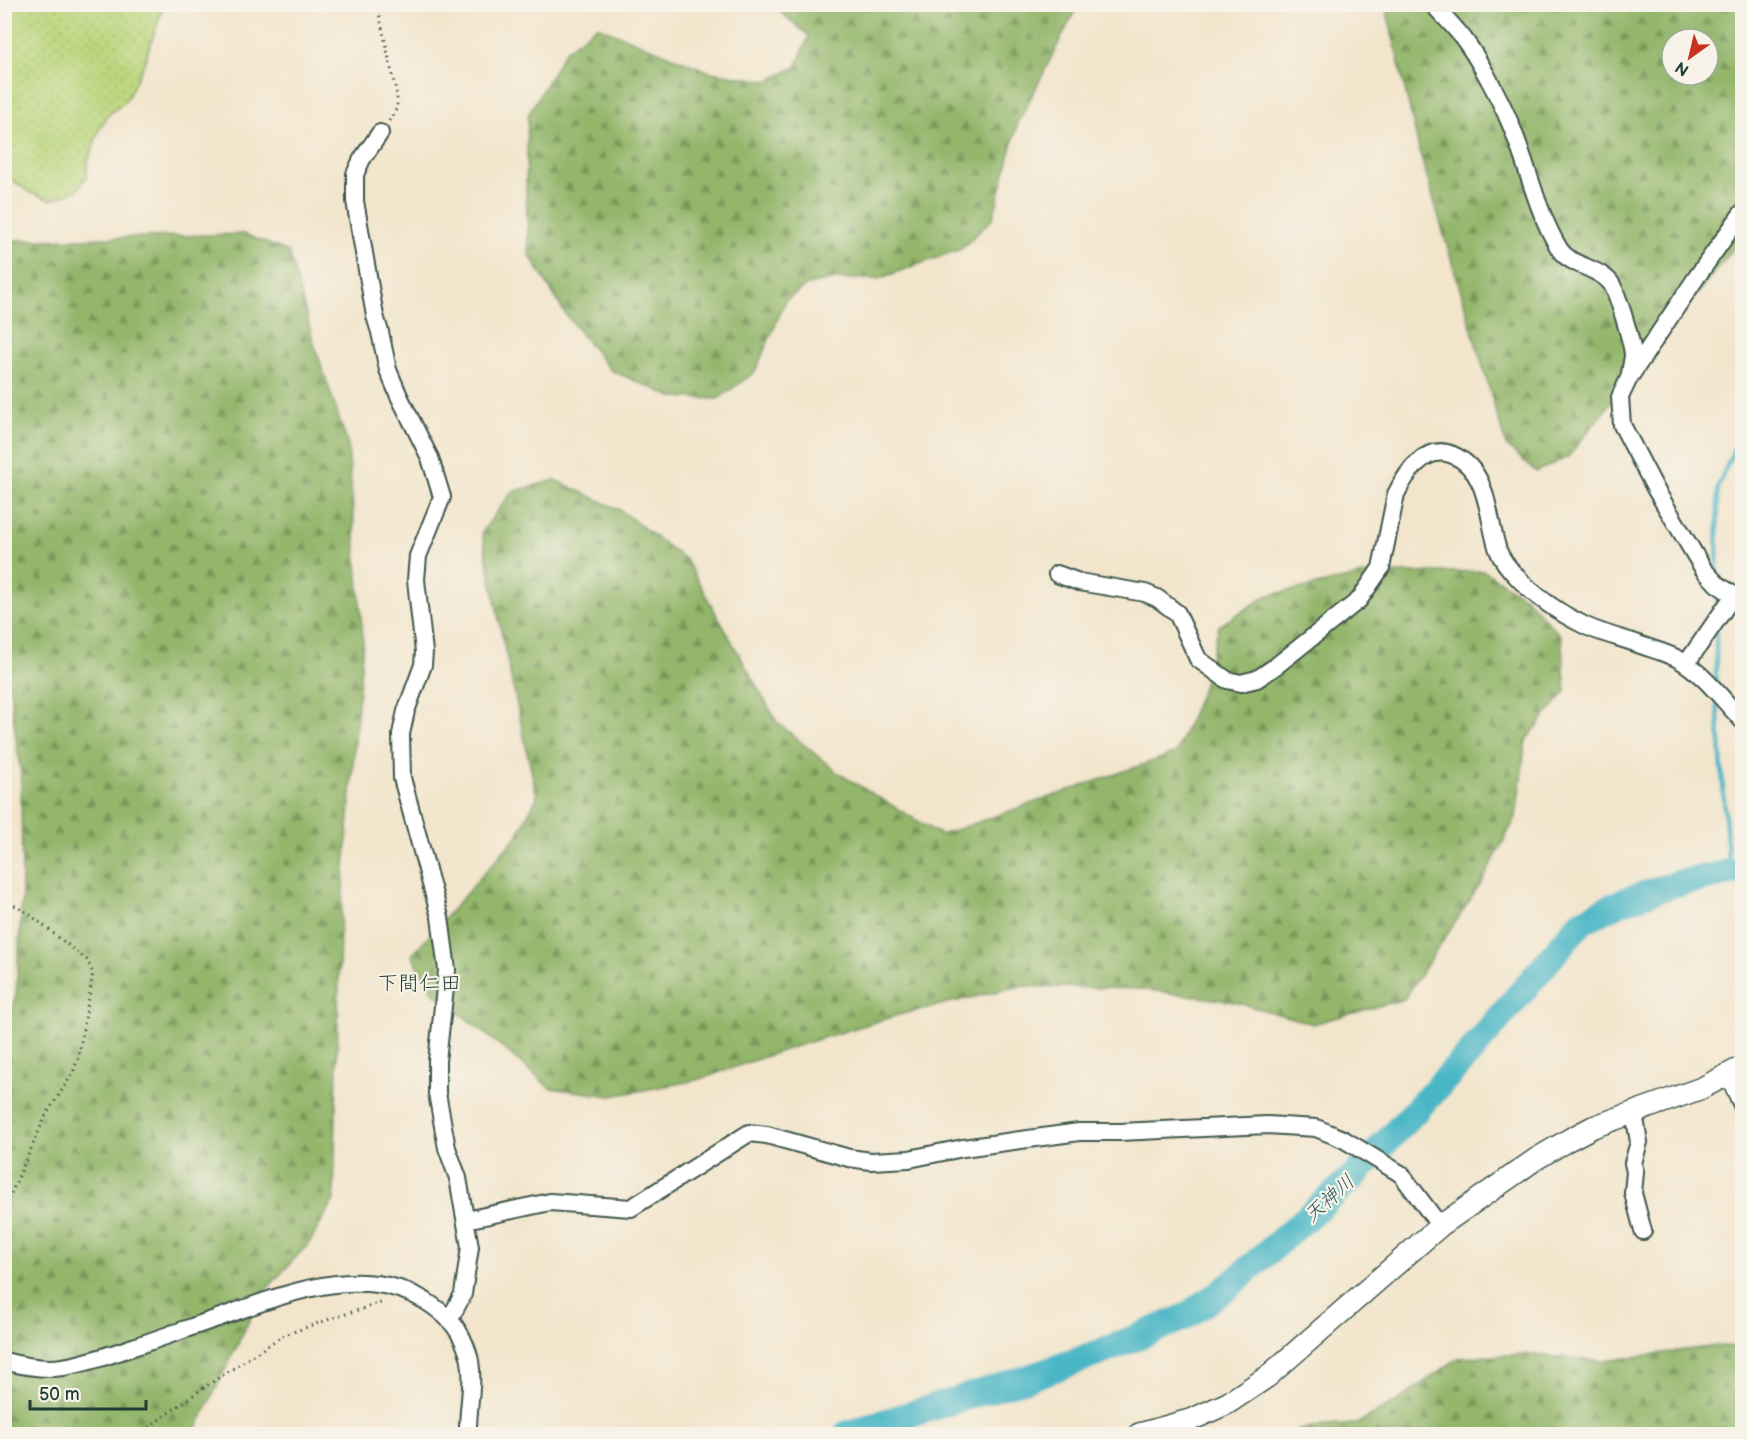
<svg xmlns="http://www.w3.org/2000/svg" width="1747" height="1439" font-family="'Balsamiq Sans','Klee One',sans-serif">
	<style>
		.grass { fill: url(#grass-dots); stroke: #6c8957; stroke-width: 1.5 }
		.forest { fill: url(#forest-firs); stroke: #597a4f; stroke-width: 1.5; fill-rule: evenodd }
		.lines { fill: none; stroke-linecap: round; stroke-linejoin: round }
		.stream { stroke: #4ab6c6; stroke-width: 4.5 }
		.river { stroke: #4ab6c6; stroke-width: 27 }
		.minor-casing { stroke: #3f564b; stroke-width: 20 }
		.tertiary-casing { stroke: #3f564b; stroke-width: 24 }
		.path { stroke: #3f564b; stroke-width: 3; stroke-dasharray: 1.5 4.5; stroke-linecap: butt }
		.minor { stroke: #fff; stroke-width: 16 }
		.tertiary { stroke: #fff; stroke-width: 21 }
		.labels { text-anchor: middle; stroke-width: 4.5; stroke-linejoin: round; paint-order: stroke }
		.water-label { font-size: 20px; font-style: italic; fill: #2a5b58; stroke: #f7f3e8 }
		.quarter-label { font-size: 21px; fill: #1f3d34; stroke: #f7f3e8 }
	</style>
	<defs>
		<pattern id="grass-dots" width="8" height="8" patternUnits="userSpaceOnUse" patternTransform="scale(1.5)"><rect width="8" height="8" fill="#bad57a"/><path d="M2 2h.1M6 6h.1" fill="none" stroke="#9fb86a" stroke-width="1.8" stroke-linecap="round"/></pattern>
		<pattern id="forest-firs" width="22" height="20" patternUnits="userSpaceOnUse" patternTransform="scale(1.5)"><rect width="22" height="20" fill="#93b66a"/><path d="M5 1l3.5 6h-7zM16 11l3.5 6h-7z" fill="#779558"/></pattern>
	</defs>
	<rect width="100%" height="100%" fill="#f7f3e8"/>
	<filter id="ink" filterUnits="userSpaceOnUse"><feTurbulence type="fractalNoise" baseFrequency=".0167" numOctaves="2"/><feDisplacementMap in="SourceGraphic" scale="12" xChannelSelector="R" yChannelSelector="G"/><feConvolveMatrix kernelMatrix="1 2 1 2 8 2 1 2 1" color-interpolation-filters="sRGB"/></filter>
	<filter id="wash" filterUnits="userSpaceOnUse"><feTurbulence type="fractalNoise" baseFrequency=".008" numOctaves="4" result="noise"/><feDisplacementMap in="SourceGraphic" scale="24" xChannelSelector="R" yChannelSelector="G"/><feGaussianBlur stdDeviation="1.35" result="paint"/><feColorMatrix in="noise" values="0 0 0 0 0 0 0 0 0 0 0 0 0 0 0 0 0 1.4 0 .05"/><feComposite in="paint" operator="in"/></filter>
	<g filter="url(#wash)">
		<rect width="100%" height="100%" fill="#f2e5cc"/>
		<path class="grass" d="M 4,5 L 164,5 L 143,66 L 128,97 L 124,103 L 109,114 L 100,128 L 87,164 L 87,176 L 77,190 L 51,200 L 31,193 L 5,175 Z"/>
		<path class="forest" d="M 1388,4 L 1742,5 L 1742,238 L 1568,457 L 1536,472 L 1506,445 L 1421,157 L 1387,12 ZM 1672,39 L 1708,39 L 1708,75 L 1672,75 Z
			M 772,5 L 1078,5 L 1018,123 L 993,218 L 961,249 L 878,279 L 835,279 L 807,285 L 786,300 L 755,372 L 718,399 L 672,397 L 610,370 L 564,312 L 529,254 L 526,192 L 528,115 L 565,51 L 597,26 L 710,72 L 768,81 L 796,67 L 809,36 Z
			M 244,234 L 289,252 L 314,343 L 348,445 L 363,641 L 340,930 L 334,1200 L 310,1242 L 262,1294 L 194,1434 L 5,1434 L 4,1024 L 16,996 L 22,897 L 21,775 L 4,647 L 5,240 L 42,240 Z
			M 555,480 L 620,510 L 686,560 L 777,722 L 838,773 L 941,835 L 1176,753 L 1203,687 L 1219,626 L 1266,596 L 1367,574 L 1484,571 L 1524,596 L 1561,636 L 1566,691 L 1526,740 L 1516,817 L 1482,882 L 1404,999 L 1313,1024 L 1235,1002 L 1141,989 L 1020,986 L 898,1015 L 790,1048 L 697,1080 L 612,1096 L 550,1088 L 508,1052 L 432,991 L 412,955 L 517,836 L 537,797 L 503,641 L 482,532 L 512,492 Z
			M 1716,1346 L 1742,1347 L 1742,1434 L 1282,1434 L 1311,1427 L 1356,1424 L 1399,1400 L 1458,1358 L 1524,1354 L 1603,1361 Z"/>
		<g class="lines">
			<path class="stream" d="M 1717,576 L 1718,486 L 1742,431
				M 1717,609 L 1717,588
				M 1716,684 L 1716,630
				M 1717,699 L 1729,872"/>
			<path class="river" d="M 847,1434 L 1034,1376 L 1104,1351 L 1185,1317 L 1228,1287 L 1352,1178 L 1468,1055 L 1581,922 L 1621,902 L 1675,884 L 1742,870"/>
		</g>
	</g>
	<g filter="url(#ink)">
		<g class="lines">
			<defs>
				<path id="minor" d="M 1433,4 C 1444,17 1457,29 1466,42 C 1481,63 1500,99 1510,123 C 1528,165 1536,211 1560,250 C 1571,266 1597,267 1610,282 C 1617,290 1633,345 1633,356 C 1632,362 1631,368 1630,374
					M 380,133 L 362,159 L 355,174 L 355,201 L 375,316 L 380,332 L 388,370 L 399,396 L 430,458 L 442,497 L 418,556 L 416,580 L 424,652 L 423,665 L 406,711 L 401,734 L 402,778 L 440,917 L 447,970 L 437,1061 L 437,1093 L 447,1148 L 458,1178 L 470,1247 L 463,1294 L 450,1319
					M 1742,213 L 1696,278 L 1629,378 L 1620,397 L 1622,425 L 1656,490 L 1704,570 L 1717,584 L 1738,598 L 1742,599
					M 1057,574 L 1079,582 L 1145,593 L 1157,598 L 1177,613 L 1198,659 L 1227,680 L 1241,683 L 1257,679 L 1276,666 L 1359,600 L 1381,568 L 1396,494 C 1406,474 1425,443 1453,455 C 1490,471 1487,518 1498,550 C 1502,561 1511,571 1519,579 C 1534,595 1558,612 1578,622 C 1595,632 1619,637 1638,644 C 1651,649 1668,653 1680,660 C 1704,674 1723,700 1742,720
					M 1686,664 L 1734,595
					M 1728,1075 L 1742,1105
					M 1634,1113 L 1639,1142 L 1633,1163 L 1635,1172 L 1633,1193 L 1643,1231
					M 466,1220 L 550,1202 L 631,1208 L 749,1133 L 767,1135 L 849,1158 L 871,1161 L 909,1159 L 963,1148 L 1079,1132 L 1120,1132 L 1267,1125 L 1316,1128 L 1343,1139 L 1401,1174 L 1440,1226
					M 4,1361 C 23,1366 44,1370 63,1367 C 87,1363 110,1355 133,1347 C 161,1338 188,1328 215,1319 C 283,1295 367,1258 433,1306 C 451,1319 461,1331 468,1353 C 476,1378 467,1408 468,1434"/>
				<path id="tertiary" d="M 1139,1434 L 1193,1419 L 1228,1403 L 1267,1377 L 1440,1226 L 1536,1159 L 1570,1139 L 1593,1127 L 1702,1088 L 1742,1067"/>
			</defs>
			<use href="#minor" class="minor-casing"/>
			<use href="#tertiary" class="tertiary-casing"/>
			<path class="path" d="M 377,4 L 397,96 L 397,108 L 389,121
				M 4,899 L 29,914 L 87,960 L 93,973 L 79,1054 L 73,1073 L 46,1115 L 4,1209
				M 4,1432 L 8,1434
				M 139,1434 L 202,1389 L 282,1336 L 327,1320 L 383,1302"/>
			<use href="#minor" class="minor"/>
			<use href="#tertiary" class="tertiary"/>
		</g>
	</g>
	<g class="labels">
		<g class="water-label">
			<text transform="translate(1329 1198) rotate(-42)" y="7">天神川</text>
		</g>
		<g class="quarter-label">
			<text x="419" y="990">下間仁田</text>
		</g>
	</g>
	<rect width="1747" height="1439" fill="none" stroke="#f7f3e8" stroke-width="24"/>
	<g transform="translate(1690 57) rotate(214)"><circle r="28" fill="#f7f3e8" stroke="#a1aaa0" stroke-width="1.5"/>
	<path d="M0-4.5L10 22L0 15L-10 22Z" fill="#c8321e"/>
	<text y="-9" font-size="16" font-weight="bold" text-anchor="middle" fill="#1f3d34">N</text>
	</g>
	<path d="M30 1400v9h116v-9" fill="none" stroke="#1f3d34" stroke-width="3"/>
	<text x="39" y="1400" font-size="18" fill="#1f3d34" stroke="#f7f3e8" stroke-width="4.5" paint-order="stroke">50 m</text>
</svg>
